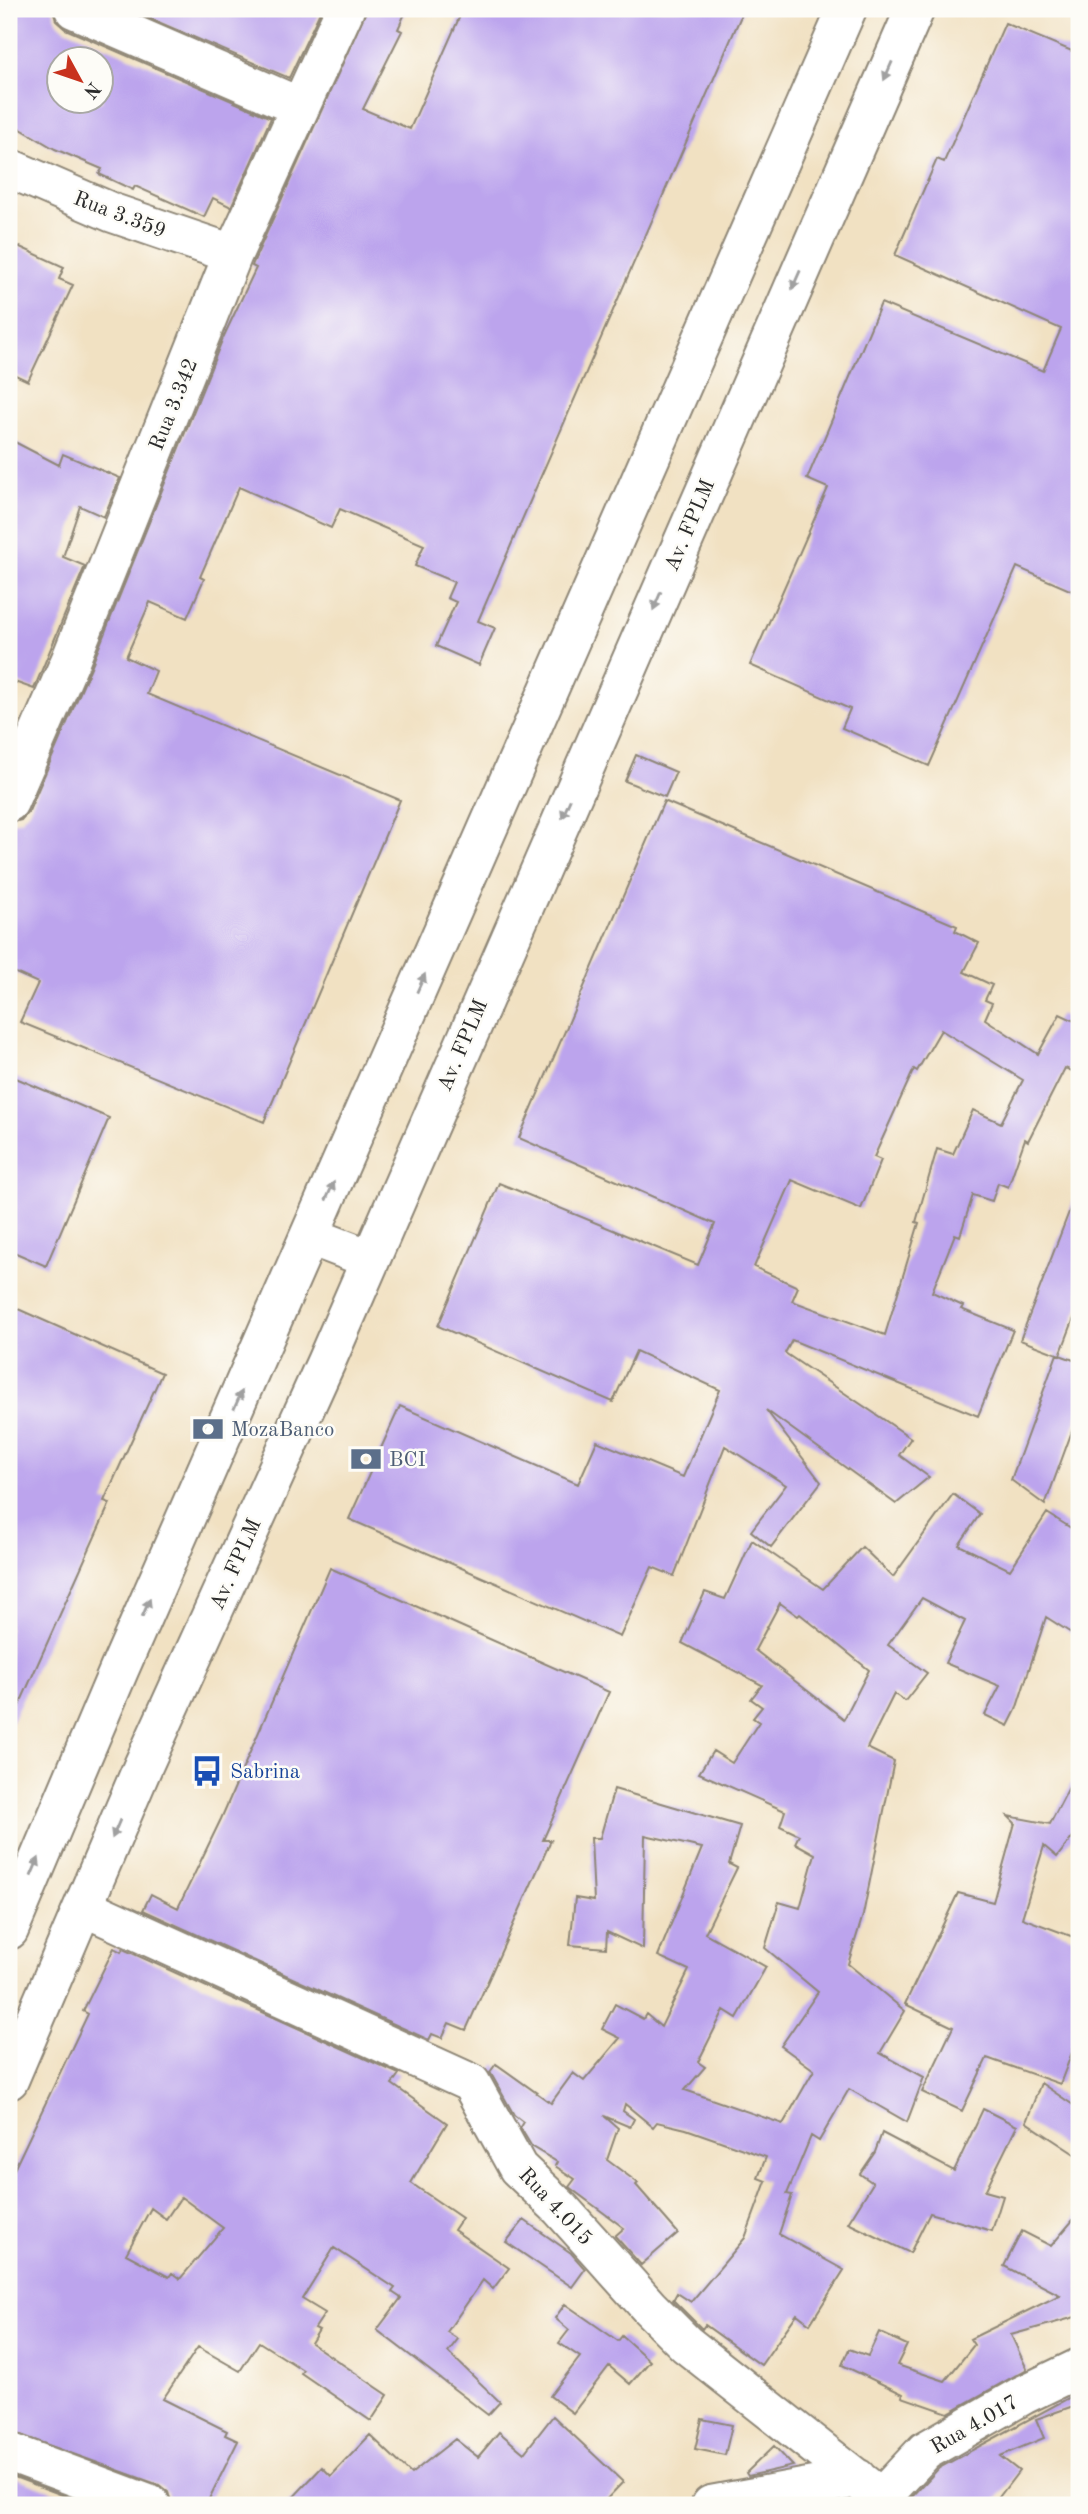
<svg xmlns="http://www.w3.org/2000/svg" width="1088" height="2514" font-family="'Old Standard TT',serif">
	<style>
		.building { fill: #bca4ed; fill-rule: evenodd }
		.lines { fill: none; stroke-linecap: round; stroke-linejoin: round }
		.minor-casing { stroke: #8e8676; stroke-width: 42 }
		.major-casing { stroke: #8e8676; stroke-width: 42 }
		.minor { stroke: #fff; stroke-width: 38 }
		.major { stroke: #fff; stroke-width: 38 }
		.oneway { fill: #a0a0a0 }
		.labels { text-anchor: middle; stroke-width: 5; stroke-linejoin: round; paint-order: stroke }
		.street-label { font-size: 21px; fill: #2b2b2b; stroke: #fdfcf7 }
		.service-label { font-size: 21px; fill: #4e5e75; stroke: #fdfcf7; text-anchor: start }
		.transit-label { font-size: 21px; fill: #164399; stroke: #fdfcf7; text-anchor: start }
	</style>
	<rect width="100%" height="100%" fill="#fdfcf7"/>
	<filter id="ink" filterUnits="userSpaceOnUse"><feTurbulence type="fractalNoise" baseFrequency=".0143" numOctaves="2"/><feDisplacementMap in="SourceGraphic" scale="14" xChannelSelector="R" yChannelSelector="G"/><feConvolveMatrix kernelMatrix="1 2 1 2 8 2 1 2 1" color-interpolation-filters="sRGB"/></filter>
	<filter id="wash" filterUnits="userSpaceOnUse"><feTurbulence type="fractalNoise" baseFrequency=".00686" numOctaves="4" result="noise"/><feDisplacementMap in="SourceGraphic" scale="28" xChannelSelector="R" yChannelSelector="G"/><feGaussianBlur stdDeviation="1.57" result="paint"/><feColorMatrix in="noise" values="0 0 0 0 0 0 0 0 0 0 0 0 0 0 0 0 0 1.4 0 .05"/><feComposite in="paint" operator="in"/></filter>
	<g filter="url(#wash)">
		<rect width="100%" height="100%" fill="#f1e1c2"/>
		<g id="blocks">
			<path class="building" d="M 9,9 L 53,9 L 56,21 L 65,29 L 271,118 L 231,207 L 213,198 L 204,217 L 135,186 L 133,190 L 99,174 L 102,169 L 55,149 L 9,122 ZM 60,60 L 102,60 L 102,102 L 60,102 Z
				M 128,9 L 311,9 L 320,12 L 289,78 Z
				M 367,9 L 407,9 L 398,29 L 402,31 L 363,109 L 410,129 L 463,9 L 744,9 L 478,621 L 495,628 L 479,665 L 436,646 L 456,602 L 447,598 L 454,582 L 415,566 L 424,545 L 340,509 L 331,528 L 239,487 L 200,577 L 204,579 L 187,618 L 150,602 L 126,657 L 156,671 L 147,694 L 400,800 L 264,1122 L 20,1022 L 38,983 L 9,970 L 9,823 L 21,820 L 29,811 L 91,667 L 223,338 L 256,268 L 252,266 L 253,263 Z
				M 1005,23 L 1079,54 L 1079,594 L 1017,567 L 929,766 L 842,728 L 850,709 L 750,665 L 828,488 L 807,479 L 881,303 L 1043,371 L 1061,329 L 895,255 L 937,159 L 944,162 Z
				M 9,242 L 64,267 L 59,279 L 73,285 L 28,381 L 9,372 Z
				M 9,439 L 59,465 L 63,454 L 120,478 L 104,517 L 80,506 L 63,557 L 85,566 L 34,689 L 9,680 Z
				M 636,755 L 676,772 L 665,797 L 625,781 Z
				M 664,801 L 957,926 L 955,931 L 979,943 L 964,972 L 992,985 L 985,1000 L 992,1003 L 985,1019 L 1038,1054 L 1060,1014 L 1079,1023 L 1079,1054 L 1072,1071 L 1065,1068 L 1028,1141 L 1025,1139 L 1008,1187 L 998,1183 L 992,1201 L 973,1195 L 960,1236 L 955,1234 L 932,1292 L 963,1306 L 961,1309 L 1013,1330 L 978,1416 L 792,1340 L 785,1353 L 911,1438 L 899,1455 L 929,1477 L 896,1504 L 766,1410 L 821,1482 L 771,1547 L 751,1531 L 786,1485 L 725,1446 L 674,1576 L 652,1567 L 620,1637 L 349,1519 L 400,1406 L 578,1484 L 597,1441 L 683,1477 L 720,1390 L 636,1351 L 613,1402 L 438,1326 L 499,1183 L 698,1265 L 715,1224 L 519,1138 ZM 941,1030 L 1023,1080 L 1001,1123 L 973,1110 L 953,1154 L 937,1149 L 916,1222 L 919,1223 L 885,1335 L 792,1301 L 798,1287 L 754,1267 L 792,1180 L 861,1209 L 881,1160 L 874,1157 L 914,1069 L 917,1071 Z
				M 9,1075 L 109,1118 L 46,1266 L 9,1250 Z
				M 1077,1191 L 1079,1305 L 1060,1355 L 1020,1340 Z
				M 9,1305 L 162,1373 L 104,1501 L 110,1503 L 9,1728 Z
				M 1057,1354 L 1079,1362 L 1079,1412 L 1045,1505 L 1011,1480 Z
				M 953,1494 L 980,1514 L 959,1545 L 1010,1570 L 1047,1513 L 1079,1533 L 1079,1638 L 1046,1617 L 1016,1710 L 1008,1726 L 985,1715 L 1000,1686 L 945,1663 L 965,1621 L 922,1598 L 888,1645 L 927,1673 L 905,1701 L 894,1694 L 867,1748 L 894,1761 L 863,1915 L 848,1964 L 905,2011 L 880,2053 L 924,2077 L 907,2122 L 849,2089 L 819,2141 L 811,2136 L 787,2194 L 792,2195 L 779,2234 L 844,2270 L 810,2324 L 797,2314 L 761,2365 L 705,2325 L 702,2329 L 673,2300 L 677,2293 L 691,2302 L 745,2238 L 766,2181 L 758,2178 L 766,2157 L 686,2129 L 657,2122 L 653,2127 L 625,2104 L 623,2111 L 634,2119 L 630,2127 L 604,2116 L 618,2128 L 607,2160 L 638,2183 L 636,2185 L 678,2233 L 641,2265 L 615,2236 L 624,2228 L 569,2187 L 575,2179 L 555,2166 L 557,2162 L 532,2147 L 520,2127 L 523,2122 L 514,2115 L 490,2072 L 496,2064 L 551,2103 L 573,2073 L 584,2081 L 620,2038 L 602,2029 L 615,2004 L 643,2019 L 646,2014 L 661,2027 L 689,1970 L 658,1956 L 702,1848 L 645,1835 L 643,1949 L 607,1932 L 606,1948 L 570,1945 L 575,1898 L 594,1901 L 591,1838 L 600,1838 L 614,1789 L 740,1826 L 729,1864 L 737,1868 L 705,1933 L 766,1967 L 737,2018 L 724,2010 L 698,2062 L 705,2067 L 685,2090 L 783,2124 L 814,2070 L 781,2046 L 818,1992 L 765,1948 L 779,1902 L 800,1908 L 815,1854 L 795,1843 L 799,1835 L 780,1826 L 785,1811 L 699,1773 L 713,1751 L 732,1763 L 759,1722 L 753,1718 L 762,1707 L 751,1699 L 762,1685 L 682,1643 L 705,1592 L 725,1599 L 752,1540 L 823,1589 L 862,1547 L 893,1577 ZM 780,1603 L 798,1616 L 800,1614 L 869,1670 L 844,1719 L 755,1650 Z
				M 330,1568 L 609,1692 L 543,1840 L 551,1840 L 466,2030 L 449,2023 L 442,2038 L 432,2034 L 429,2040 L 143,1910 L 151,1894 L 178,1908 L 221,1819 Z
				M 1079,1768 L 1079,1829 L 1057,1857 L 1044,1846 L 1022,1918 L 1079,1939 L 1079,2034 L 1060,2084 L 987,2058 L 962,2111 L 922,2092 L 953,2027 L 905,2004 L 958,1893 L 993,1902 L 1015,1823 L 1008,1816 L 1050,1824 Z
				M 114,1948 L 121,1952 L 123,1949 L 399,2074 L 392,2084 L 447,2123 L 411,2183 L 462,2218 L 454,2230 L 509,2268 L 493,2289 L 483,2280 L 447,2332 L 458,2339 L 448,2352 L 500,2402 L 488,2415 L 377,2330 L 401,2298 L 392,2292 L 395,2288 L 334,2248 L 302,2299 L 325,2313 L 315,2328 L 319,2330 L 311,2343 L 388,2395 L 371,2421 L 301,2373 L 303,2370 L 259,2342 L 240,2371 L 198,2347 L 163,2399 L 227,2431 L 225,2435 L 238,2441 L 206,2505 L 172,2505 L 168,2492 L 159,2485 L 9,2431 L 9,2180 L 88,2014 L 83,2011 ZM 181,2197 L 223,2228 L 180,2279 L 172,2273 L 169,2277 L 126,2254 L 151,2208 L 166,2219 Z
				M 1041,2083 L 1079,2109 L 1079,2157 L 1026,2122 Z
				M 983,2109 L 1017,2126 L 985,2191 L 1003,2196 L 992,2231 L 930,2213 L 910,2253 L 848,2223 L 873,2183 L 860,2174 L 875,2152 L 882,2133 L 954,2171 Z
				M 1079,2213 L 1079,2316 L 1011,2335 L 1027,2369 L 948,2413 L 902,2397 L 903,2394 L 842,2365 L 849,2349 L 868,2356 L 879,2332 L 907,2345 L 897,2365 L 945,2381 L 974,2345 L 970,2339 L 1060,2295 L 1004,2266 L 1022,2231 L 1051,2246 Z
				M 524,2220 L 571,2253 L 585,2269 L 572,2287 L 506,2242 Z
				M 565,2304 L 618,2341 L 622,2336 L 650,2361 L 630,2384 L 609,2366 L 573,2413 L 550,2396 L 580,2357 L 559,2343 L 569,2330 L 555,2318 Z
				M 1076,2394 L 1079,2404 L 1036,2419 L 1044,2438 L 1000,2456 L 1019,2471 L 993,2505 L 911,2505 L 911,2498 L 939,2468 Z
				M 553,2416 L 623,2482 L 601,2505 L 286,2505 L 322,2467 L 331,2476 L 370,2435 L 411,2474 L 455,2439 L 478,2457 L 499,2432 L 524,2453 Z
				M 702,2419 L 732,2425 L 725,2455 L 695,2449 Z
				M 774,2446 L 793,2466 L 748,2476 L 746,2473 Z
				M 9,2475 L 89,2505 L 9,2505 Z"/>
		</g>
	</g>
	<g filter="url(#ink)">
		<use href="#blocks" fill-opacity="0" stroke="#8e8676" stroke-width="2"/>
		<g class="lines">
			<defs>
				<path id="minor" d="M 74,9 L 300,107
					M 9,168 L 113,213 L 233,254
					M 9,802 L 71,659 L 233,254 L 345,9
					M 84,1907 L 471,2083 L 518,2168 L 560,2208 L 649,2307 L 686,2344 L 890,2505
					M 9,2452 L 151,2505
					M 881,2498 L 925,2451 L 1023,2395 L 1079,2368
					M 711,2505 L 857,2478"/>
				<path id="major" d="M 310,1236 L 370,1259
					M 9,1930 L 119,1670 L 847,9
					M 9,2080 L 143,1766 L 326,1362 L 915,9"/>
			</defs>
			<use href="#minor" class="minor-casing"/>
			<use href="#major" class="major-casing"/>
			<use href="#minor" class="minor"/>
			<use href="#major" class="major"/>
		</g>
		<defs><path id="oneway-solid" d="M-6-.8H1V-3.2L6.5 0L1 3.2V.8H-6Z" transform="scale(1.75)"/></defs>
		<g class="oneway">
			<use href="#oneway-solid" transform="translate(888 71) rotate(114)"/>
			<use href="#oneway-solid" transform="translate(796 280) rotate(114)"/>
			<use href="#oneway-solid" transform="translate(657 601) rotate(113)"/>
			<use href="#oneway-solid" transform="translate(566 809) rotate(114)"/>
			<use href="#oneway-solid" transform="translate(421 983) rotate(-66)"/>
			<use href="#oneway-solid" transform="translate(330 1191) rotate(-66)"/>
			<use href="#oneway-solid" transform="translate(238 1400) rotate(-66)"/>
			<use href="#oneway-solid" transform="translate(146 1608) rotate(-66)"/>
			<use href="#oneway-solid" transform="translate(116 1829) rotate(113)"/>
			<use href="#oneway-solid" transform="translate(35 1867) rotate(-67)"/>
		</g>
	</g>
	<defs>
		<symbol id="bank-bare" viewBox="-9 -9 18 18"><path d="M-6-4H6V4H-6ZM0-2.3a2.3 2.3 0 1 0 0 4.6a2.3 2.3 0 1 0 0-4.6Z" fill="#5c6f8a" stroke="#fdfcf7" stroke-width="2.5" paint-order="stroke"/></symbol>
		<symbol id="bus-bare" viewBox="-9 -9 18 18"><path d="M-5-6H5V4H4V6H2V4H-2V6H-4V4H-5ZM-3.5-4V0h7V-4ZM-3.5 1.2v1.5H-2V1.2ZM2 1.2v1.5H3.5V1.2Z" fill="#1a4fb4" stroke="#fdfcf7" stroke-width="2.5" paint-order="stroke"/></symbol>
	</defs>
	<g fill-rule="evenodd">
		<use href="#bank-bare" x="186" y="1407" width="44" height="44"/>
		<use href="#bank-bare" x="344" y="1437" width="44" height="44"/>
		<use href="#bus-bare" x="185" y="1749" width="44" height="44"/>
	</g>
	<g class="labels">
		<g class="street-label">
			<text transform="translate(120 214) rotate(21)" y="7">Rua 3.359</text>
			<text transform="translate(173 404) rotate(-68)" y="7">Rua 3.342</text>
			<text transform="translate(689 525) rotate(-67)" y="7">Av. FPLM</text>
			<text transform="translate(462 1045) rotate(-67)" y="7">Av. FPLM</text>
			<text transform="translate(235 1564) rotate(-66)" y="7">Av. FPLM</text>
			<text transform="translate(556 2206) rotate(47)" y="7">Rua 4.015</text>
			<text transform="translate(974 2424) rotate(-30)" y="7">Rua 4.017</text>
		</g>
		<g class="service-label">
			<text x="231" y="1436">MozaBanco</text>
			<text x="389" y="1466">BCI</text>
		</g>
		<g class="transit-label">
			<text x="230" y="1778">Sabrina</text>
		</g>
	</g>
	<rect width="1088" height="2514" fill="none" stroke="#fdfcf7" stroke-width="35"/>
	<g transform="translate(80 80) rotate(130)"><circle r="33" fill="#fdfcf7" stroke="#a9a8a5" stroke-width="2"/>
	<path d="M0-5L12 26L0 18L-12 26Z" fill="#c8321e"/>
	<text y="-10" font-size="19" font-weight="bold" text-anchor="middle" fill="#2b2b2b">N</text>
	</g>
</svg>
